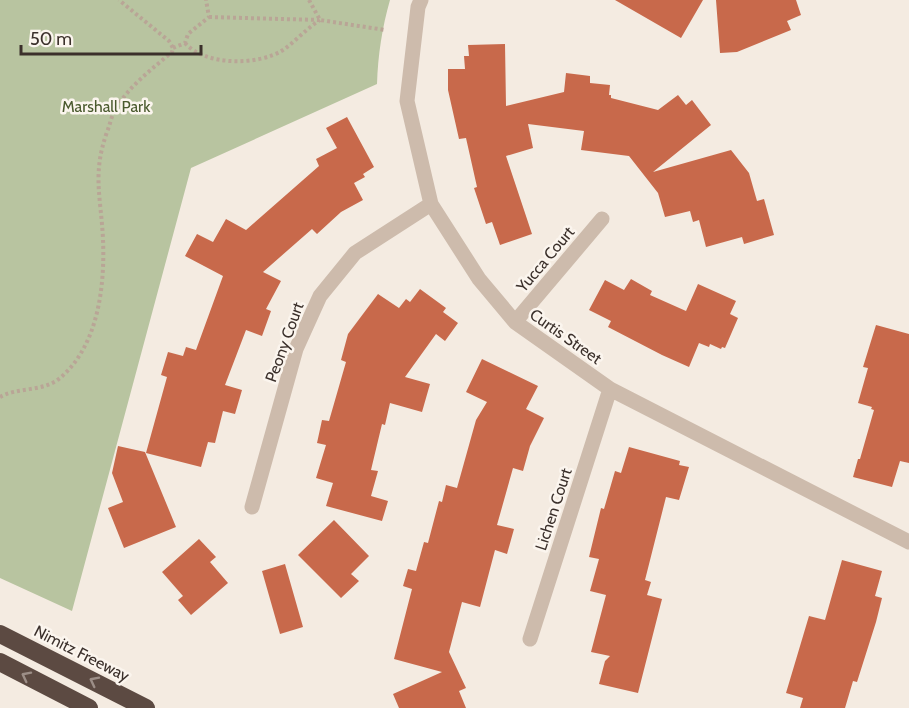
<svg xmlns="http://www.w3.org/2000/svg" width="909" height="708" font-family="Cabin,sans-serif">
	<style>
		.green { fill: #b8c4a0 }
		.building { fill: #c8694b }
		.lines { fill: none; stroke-linecap: round; stroke-linejoin: round }
		.path { stroke: #b9a596; stroke-width: 4; stroke-dasharray: 3 3; stroke-linecap: butt }
		.minor { stroke: #cdbbac; stroke-width: 15 }
		.motorway { stroke: #5c4a42; stroke-width: 18 }
		.oneway { stroke: #9c8e87 }
		.labels { text-anchor: middle; stroke-width: 5; stroke-linejoin: round; paint-order: stroke }
		.park-label { font-size: 16px; fill: #4a5a2e; stroke: #fbf5ee }
		.street-label { font-size: 16px; fill: #3b302b; stroke: #fbf5ee }
	</style>
	<rect width="100%" height="100%" fill="#f4ebe1"/>
	<path class="green" d="M 0,0 L 390,0 C 382,28 378,55 377,84 L 191,168 L 72,611 L 0,578 Z"/>
	<path class="building" d="M 615,0 L 703,0 L 681,38 Z
		M 716,0 L 796,0 L 801,15 L 787,21 L 791,30 L 737,52 L 720,53 Z
		M 505,44 L 506,106 L 564,92 L 566,73 L 590,76 L 590,83 L 610,85 L 609,95 L 611,95 L 611,98 L 658,110 L 678,95 L 686,105 L 692,100 L 711,125 L 653,172 L 731,150 L 749,173 L 757,201 L 764,199 L 774,235 L 744,244 L 742,237 L 706,247 L 699,220 L 693,222 L 690,211 L 665,217 L 658,193 L 629,156 L 581,150 L 584,131 L 528,124 L 533,148 L 506,156 L 532,234 L 500,245 L 492,222 L 486,224 L 474,188 L 477,187 L 466,138 L 459,139 L 448,90 L 448,69 L 465,69 L 464,56 L 469,56 L 468,45 Z
		M 347,117 L 374,167 L 363,174 L 365,177 L 354,183 L 363,200 L 341,212 L 317,234 L 312,229 L 263,272 L 281,281 L 266,309 L 271,311 L 262,336 L 246,330 L 225,385 L 242,390 L 235,414 L 223,411 L 215,443 L 208,442 L 201,467 L 146,453 L 167,377 L 161,375 L 168,352 L 183,356 L 186,347 L 196,350 L 223,276 L 185,256 L 197,234 L 213,242 L 226,219 L 246,230 L 319,166 L 316,159 L 337,148 L 326,128 Z
		M 631,279 L 652,291 L 650,295 L 686,311 L 698,284 L 736,301 L 730,314 L 738,318 L 725,348 L 722,347 L 721,349 L 710,344 L 709,347 L 699,343 L 689,367 L 662,355 L 608,327 L 611,321 L 589,310 L 605,280 L 624,290 Z
		M 420,289 L 446,308 L 443,312 L 458,323 L 445,341 L 436,334 L 405,377 L 430,384 L 422,412 L 390,403 L 385,425 L 382,424 L 371,470 L 378,471 L 371,496 L 388,501 L 382,521 L 326,506 L 333,483 L 316,478 L 326,445 L 317,443 L 322,420 L 329,421 L 346,362 L 341,360 L 348,334 L 378,294 L 399,308 L 406,299 L 410,302 Z
		M 876,325 L 909,334 L 909,463 L 900,461 L 892,487 L 853,477 L 858,459 L 860,459 L 874,410 L 871,409 L 872,407 L 858,403 L 868,368 L 863,367 Z
		M 482,359 L 538,386 L 526,409 L 544,418 L 530,446 L 523,471 L 513,468 L 497,525 L 514,529 L 507,554 L 495,550 L 480,607 L 462,602 L 449,652 L 466,688 L 459,691 L 466,708 L 399,708 L 393,694 L 442,672 L 394,659 L 412,589 L 403,586 L 408,569 L 416,571 L 424,542 L 428,543 L 439,501 L 442,502 L 446,485 L 457,488 L 476,420 L 487,402 L 466,392 Z
		M 118,446 L 145,452 L 176,527 L 124,548 L 108,508 L 123,502 L 112,473 Z
		M 629,447 L 680,461 L 679,465 L 689,467 L 679,500 L 666,497 L 645,580 L 651,582 L 647,595 L 662,599 L 638,693 L 599,684 L 605,661 L 610,656 L 591,652 L 606,595 L 590,591 L 599,559 L 589,557 L 601,508 L 604,509 L 615,471 L 621,473 Z
		M 334,520 L 369,556 L 351,574 L 359,581 L 341,598 L 298,555 Z
		M 199,539 L 216,557 L 210,562 L 228,583 L 191,615 L 178,600 L 183,596 L 162,572 Z
		M 842,560 L 882,571 L 875,596 L 882,598 L 876,622 L 857,682 L 853,681 L 845,708 L 800,708 L 803,698 L 786,693 L 809,616 L 825,620 Z
		M 285,564 L 303,627 L 280,634 L 262,571 Z"/>
	<g class="lines">
		<path class="path" d="M 309,0 L 320,20 L 385,30
			M 209,17 L 319,20
			M 185,43 C 205,66 258,66 283,50 C 296,41 306,29 320,20
			M 173,48 L 185,43 L 188,34 L 209,17 L 206,0
			M 0,397 C 17,387 44,392 60,378 C 98,346 105,287 103,239 C 101,197 92,174 107,132 C 110,125 111,117 115,110 C 128,87 152,69 172,52 L 173,48 L 169,41 L 119,0"/>
		<path class="minor" d="M 421,0 L 418,7 L 407,101 L 431,204 L 479,279 L 515,322 L 610,389 L 909,542
			M 515,322 L 602,219
			M 252,507 L 296,349 L 320,296 L 355,253 L 431,204
			M 530,639 L 610,389"/>
		<path class="motorway" d="M 0,634 L 146,708
			M 0,662 L 89,708"/>
	</g>
	<defs><path id="oneway-chevron" d="M-2-3.5L2.5 0L-2 3.5" fill="none" stroke-width="1.6" stroke-linecap="round" stroke-linejoin="round" transform="scale(1.5)"/></defs>
	<g class="oneway">
		<use href="#oneway-chevron" transform="translate(26 676) rotate(-153)"/>
		<use href="#oneway-chevron" transform="translate(94 681) rotate(-153)"/>
	</g>
	<g class="labels">
		<g class="park-label">
			<text x="106" y="112">Marshall Park</text>
		</g>
		<g class="street-label">
			<text transform="translate(545 259) rotate(-50)" y="6">Yucca Court</text>
			<text transform="translate(566 336) rotate(35)" y="6">Curtis Street</text>
			<text transform="translate(284 342) rotate(-70)" y="6">Peony Court</text>
			<text transform="translate(553 509) rotate(-72)" y="6">Lichen Court</text>
			<text transform="translate(82 653) rotate(27)" y="6">Nimitz Freeway</text>
		</g>
	</g>
	<path d="M21 45v9h180v-9" fill="none" stroke="#3b302b" stroke-width="3"/>
	<text x="30" y="45" font-size="18" fill="#3b302b" stroke="#fbf5ee" stroke-width="4.5" paint-order="stroke">50 m</text>
</svg>
